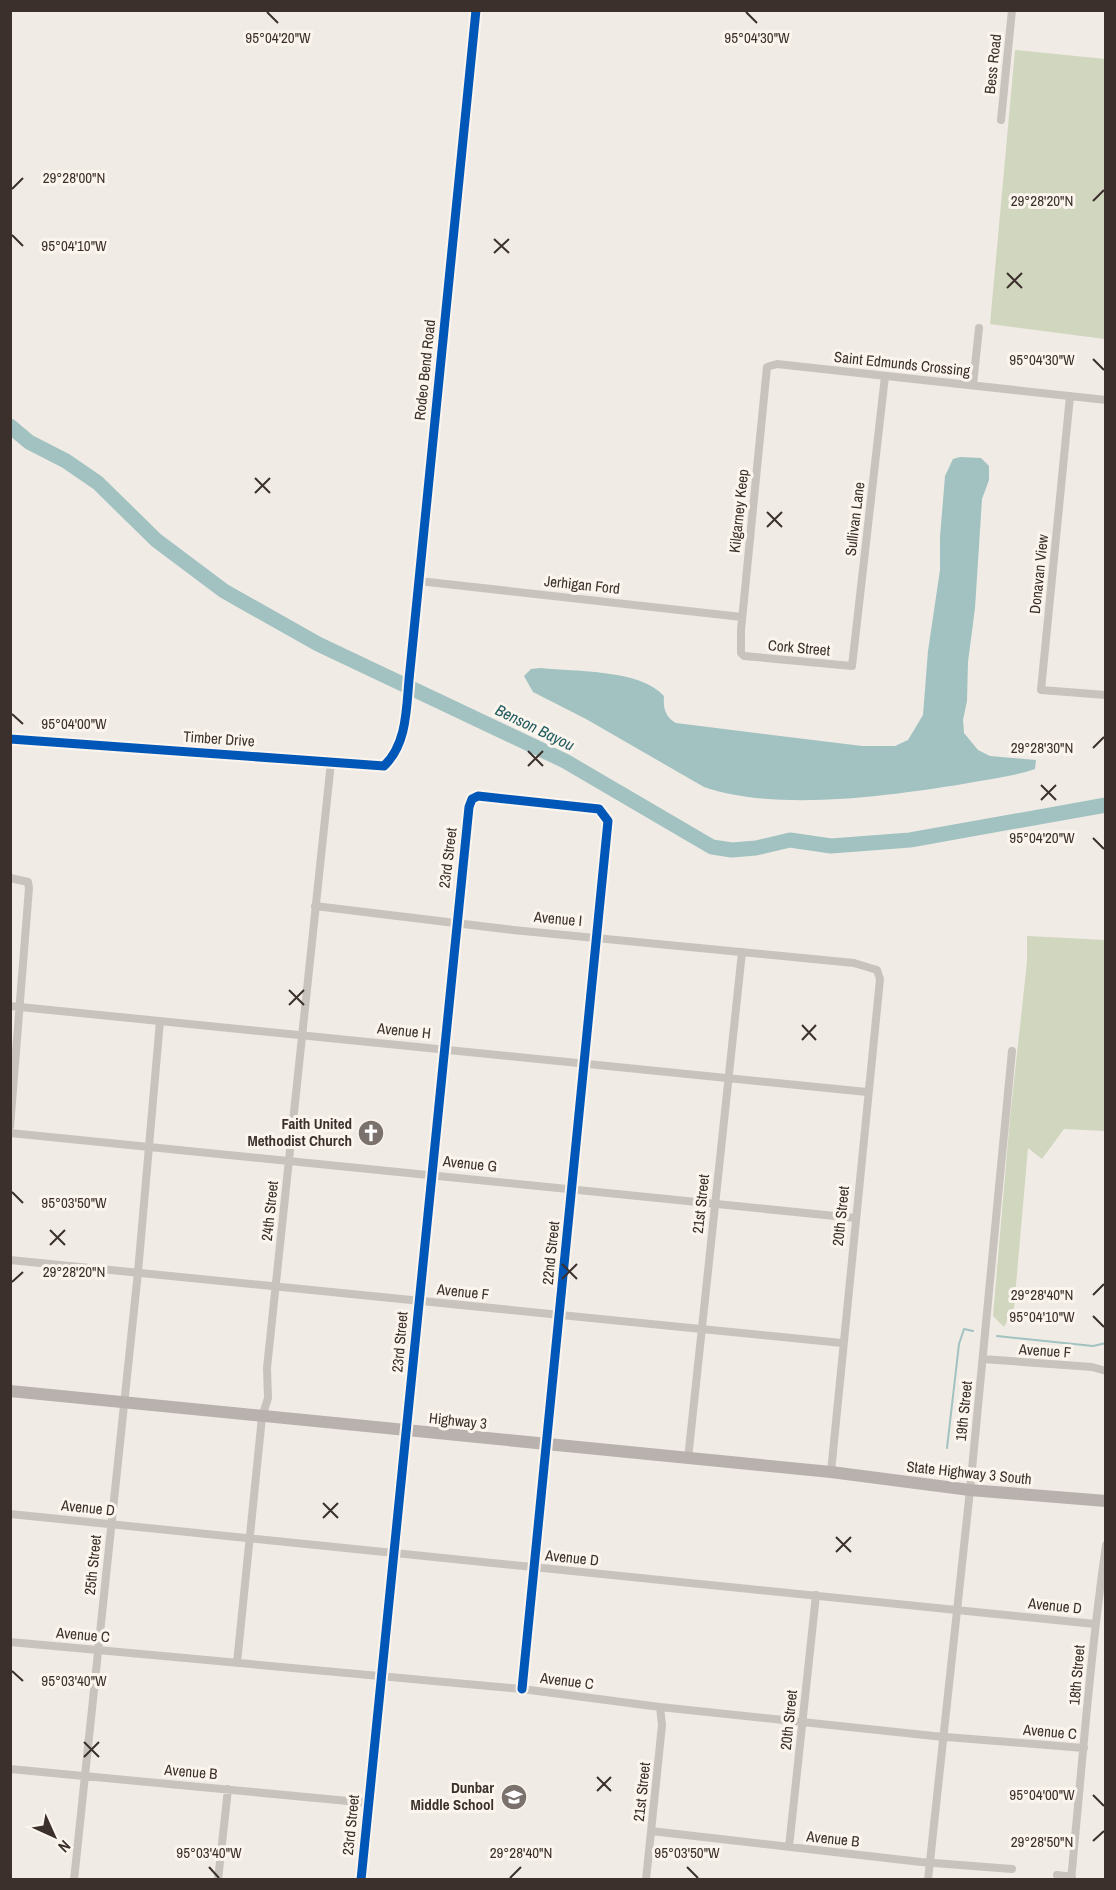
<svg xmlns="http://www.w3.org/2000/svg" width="1116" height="1890" font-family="'Archivo Narrow',sans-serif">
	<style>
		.green { fill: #d1d6bf }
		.water { fill: #a1c2c1 }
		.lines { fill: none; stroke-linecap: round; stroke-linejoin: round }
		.stream { stroke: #a1c2c1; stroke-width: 2 }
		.river { stroke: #a1c2c1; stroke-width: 15 }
		.street { stroke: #c9c3be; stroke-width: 8 }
		.primary { stroke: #b8b1ad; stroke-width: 12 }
		.cycleway-casing { stroke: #fbf5ee; stroke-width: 13 }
		.cycleway { stroke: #0057b8; stroke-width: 9 }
		.ticks { fill: none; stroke: #3b302b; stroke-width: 2 }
		.labels { text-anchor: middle; stroke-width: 6; stroke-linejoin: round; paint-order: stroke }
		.street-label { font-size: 15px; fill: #3b302b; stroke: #fbf5ee }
		.poi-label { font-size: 15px; font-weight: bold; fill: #3b302b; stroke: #fbf5ee; text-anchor: end }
		.water-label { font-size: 16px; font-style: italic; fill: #1f5a5e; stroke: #fbf5ee }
		.ticks-label { font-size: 15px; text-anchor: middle; fill: #3b302b; stroke: #fbf5ee; stroke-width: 6; stroke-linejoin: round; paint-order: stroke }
	</style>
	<rect width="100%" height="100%" fill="#f0ebe5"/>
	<path class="green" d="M 1015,50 L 1105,59 L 1105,339 L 990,324 Z
		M 1027,936 L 1105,940 L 1105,1131 L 1064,1129 L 1042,1159 L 1028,1148 L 1014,1308 L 1004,1327 L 993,1316 L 1010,1118 L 1027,962 Z"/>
	<path class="water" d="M 960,457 L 981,458 L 989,466 L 989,480 L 982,499 L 975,608 L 968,662 L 967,701 L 963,720 L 964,733 L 978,750 L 990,756 L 1036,760 L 1035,769 C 1012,777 987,779 963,784 C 888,796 777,812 704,787 L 586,719 L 533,692 L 524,676 L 531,669 L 541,668 C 576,672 640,669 664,696 C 663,708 665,717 676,723 L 862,746 L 895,746 L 908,740 L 923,715 L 928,651 L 940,570 L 940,537 L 945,476 L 953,459 Z"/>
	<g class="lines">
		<path class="stream" d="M 997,1336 L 1093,1346 L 1106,1343
			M 947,1448 L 959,1344 L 964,1329 L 973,1331"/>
		<path class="river" d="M 10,426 L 29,442 L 66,461 L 98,483 L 156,540 L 224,591 L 318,644 L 565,761 L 712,847 L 732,850 L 756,848 L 790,840 L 831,846 L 910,840 L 1106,805"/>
		<path class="street" d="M 1001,120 L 1012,10
			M 885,376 L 852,666 L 744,656 L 741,653 L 741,630 L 767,367 L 777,364 L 1106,400
			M 973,385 L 979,328
			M 1070,396 L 1041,690 L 1106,695
			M 419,581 L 742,617
			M 10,739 L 384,766 C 409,742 406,703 410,670 L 476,10
			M 10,878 L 28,882 L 29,888 L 10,1127
			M 315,906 L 513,930 L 854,963 L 877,970 L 880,979 L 831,1472
			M 10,1006 L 867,1092
			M 10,1133 L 855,1218
			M 10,1260 L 842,1343
			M 983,1359 L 1092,1367 L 1106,1371
			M 688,1459 L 742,952
			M 10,1514 L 1095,1624
			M 10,1642 L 522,1689 L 660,1707 L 934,1736 L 1084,1748
			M 237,1663 L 262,1417 L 268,1398 L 267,1368 L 331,762
			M 10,1769 L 369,1803
			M 651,1831 L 921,1862 L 1012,1869
			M 789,1847 L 816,1595
			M 1057,1875 L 1072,1877
			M 74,1880 L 138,1272 L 160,1021
			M 218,1880 L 228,1789
			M 361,1880 L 469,807 L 472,799 L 478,796 L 599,809 L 608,821 L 522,1689
			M 646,1880 L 662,1725 L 660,1707
			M 928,1880 L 970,1490 L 1012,1051
			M 1071,1880 C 1082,1768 1090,1656 1106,1545"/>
		<path class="primary" d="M 10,1391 L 831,1472 L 970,1490 L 1106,1501"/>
		<defs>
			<path id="cycleway" d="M 10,739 L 384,766 C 409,742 406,703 410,670 L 476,10
				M 361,1880 L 469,807 L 472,799 L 478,796 L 599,809 L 608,821 L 522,1689"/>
		</defs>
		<use href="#cycleway" class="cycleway-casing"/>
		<use href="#cycleway" class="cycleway"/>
	</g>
	<path class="ticks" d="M 267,12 L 278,23M 746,12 L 757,23M 12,189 L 23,178M 1093,201 L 1104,190M 12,235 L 23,246M 494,239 L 509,253M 494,253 L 509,239M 1007,273 L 1022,288M 1007,288 L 1022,273M 1093,359 L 1104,370M 255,478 L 270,493M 255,493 L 270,478M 767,512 L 782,527M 767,527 L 782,512M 12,714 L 23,724M 1093,748 L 1104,737M 528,751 L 543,766M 528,766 L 543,751M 1041,785 L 1056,800M 1041,800 L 1056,785M 1093,838 L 1104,849M 289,990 L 304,1005M 289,1005 L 304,990M 802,1025 L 816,1040M 802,1040 L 816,1025M 12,1192 L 23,1203M 50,1230 L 65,1245M 50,1245 L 65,1230M 562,1264 L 577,1279M 562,1279 L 577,1264M 12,1282 L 23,1272M 1093,1295 L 1104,1284M 1093,1316 L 1104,1327M 323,1503 L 338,1518M 323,1518 L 338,1503M 836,1537 L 851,1552M 836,1552 L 851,1537M 12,1671 L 23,1681M 84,1742 L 99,1757M 84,1757 L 99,1742M 597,1777 L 611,1791M 597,1791 L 611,1777M 1093,1795 L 1104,1806M 1093,1841 L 1104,1831M 209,1867 L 219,1878M 687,1867 L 698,1878M 510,1878 L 521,1867"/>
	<defs>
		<symbol id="church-disc" viewBox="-11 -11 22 22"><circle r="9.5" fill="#7a716c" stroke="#fbf5ee"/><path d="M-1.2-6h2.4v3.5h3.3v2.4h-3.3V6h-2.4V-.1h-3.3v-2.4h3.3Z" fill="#fff"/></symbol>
		<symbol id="school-disc" viewBox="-11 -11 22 22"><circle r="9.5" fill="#7a716c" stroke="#fbf5ee"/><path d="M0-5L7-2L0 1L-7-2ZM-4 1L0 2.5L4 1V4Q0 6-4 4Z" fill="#fff"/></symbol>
	</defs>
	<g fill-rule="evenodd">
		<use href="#church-disc" x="356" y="1118" width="30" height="30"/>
		<use href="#school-disc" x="499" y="1782" width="30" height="30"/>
	</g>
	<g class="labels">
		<g class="street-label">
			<text transform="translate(993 64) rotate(-84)" y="5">Bess Road</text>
			<text transform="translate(902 364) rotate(6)" y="5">Saint Edmunds Crossing</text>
			<text transform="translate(425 370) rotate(-84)" y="5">Rodeo Bend Road</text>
			<text transform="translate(739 511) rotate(-84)" y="5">Kilgarney Keep</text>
			<text transform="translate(855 519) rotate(-83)" y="5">Sullivan Lane</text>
			<text transform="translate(1039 574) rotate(-84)" y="5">Donavan View</text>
			<text transform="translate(582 585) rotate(6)" y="5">Jerhigan Ford</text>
			<text transform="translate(799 648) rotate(5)" y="5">Cork Street</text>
			<text transform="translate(219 739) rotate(4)" y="5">Timber Drive</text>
			<text transform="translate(448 858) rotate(-83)" y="5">23rd Street</text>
			<text transform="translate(558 919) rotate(5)" y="5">Avenue I</text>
			<text transform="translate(404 1031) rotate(6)" y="5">Avenue H</text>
			<text transform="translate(470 1164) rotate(6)" y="5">Avenue G</text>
			<text transform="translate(701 1204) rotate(-84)" y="5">21st Street</text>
			<text transform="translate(270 1211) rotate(-84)" y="5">24th Street</text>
			<text transform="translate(841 1216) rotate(-84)" y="5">20th Street</text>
			<text transform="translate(551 1253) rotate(-84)" y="5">22nd Street</text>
			<text transform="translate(463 1292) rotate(6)" y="5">Avenue F</text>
			<text transform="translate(400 1342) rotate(-85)" y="5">23rd Street</text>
			<text transform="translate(1045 1351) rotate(4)" y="5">Avenue F</text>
			<text transform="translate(964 1411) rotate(-84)" y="5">19th Street</text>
			<text transform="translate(458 1421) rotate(6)" y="5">Highway 3</text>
			<text transform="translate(969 1473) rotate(6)" y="5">State Highway 3 South</text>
			<text transform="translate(88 1508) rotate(6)" y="5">Avenue D</text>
			<text transform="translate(572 1558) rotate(6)" y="5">Avenue D</text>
			<text transform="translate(93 1565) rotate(-84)" y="5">25th Street</text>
			<text transform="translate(1055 1606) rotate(6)" y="5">Avenue D</text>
			<text transform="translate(83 1635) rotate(5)" y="5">Avenue C</text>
			<text transform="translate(1077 1675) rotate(-85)" y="5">18th Street</text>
			<text transform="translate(567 1681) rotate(7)" y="5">Avenue C</text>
			<text transform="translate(789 1720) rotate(-84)" y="5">20th Street</text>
			<text transform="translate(1050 1732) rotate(5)" y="5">Avenue C</text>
			<text transform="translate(191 1772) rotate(5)" y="5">Avenue B</text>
			<text transform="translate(642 1792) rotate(-84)" y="5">21st Street</text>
			<text transform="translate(351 1825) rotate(-84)" y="5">23rd Street</text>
			<text transform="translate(833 1839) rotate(6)" y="5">Avenue B</text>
		</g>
		<g class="poi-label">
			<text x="352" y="1129">Faith United<tspan x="352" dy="17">Methodist Church</tspan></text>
			<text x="494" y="1793">Dunbar<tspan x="494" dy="17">Middle School</tspan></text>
		</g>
		<g class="water-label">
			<text transform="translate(535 727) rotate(26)" y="6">Benson Bayou</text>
		</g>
	</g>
	<g class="ticks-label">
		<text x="278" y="43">95°04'20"W</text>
		<text x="757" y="43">95°04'30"W</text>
		<text x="74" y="183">29°28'00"N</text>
		<text x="1042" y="206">29°28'20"N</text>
		<text x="74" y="251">95°04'10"W</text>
		<text x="1042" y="365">95°04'30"W</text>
		<text x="74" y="729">95°04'00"W</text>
		<text x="1042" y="753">29°28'30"N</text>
		<text x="1042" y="843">95°04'20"W</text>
		<text x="74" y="1208">95°03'50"W</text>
		<text x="74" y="1277">29°28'20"N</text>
		<text x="1042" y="1300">29°28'40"N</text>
		<text x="1042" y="1322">95°04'10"W</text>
		<text x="74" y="1686">95°03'40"W</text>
		<text x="1042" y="1800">95°04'00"W</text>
		<text x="1042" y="1847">29°28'50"N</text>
		<text x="209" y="1858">95°03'40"W</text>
		<text x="521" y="1858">29°28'40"N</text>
		<text x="687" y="1858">95°03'50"W</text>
	</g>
	<rect width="1116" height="1890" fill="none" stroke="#3b302b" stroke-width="24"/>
	<g transform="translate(54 1836) rotate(135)" stroke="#fbf5ee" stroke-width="4.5" paint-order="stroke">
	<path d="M0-4.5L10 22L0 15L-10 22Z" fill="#3b302b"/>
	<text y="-9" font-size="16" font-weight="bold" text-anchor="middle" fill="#3b302b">N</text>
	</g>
</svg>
